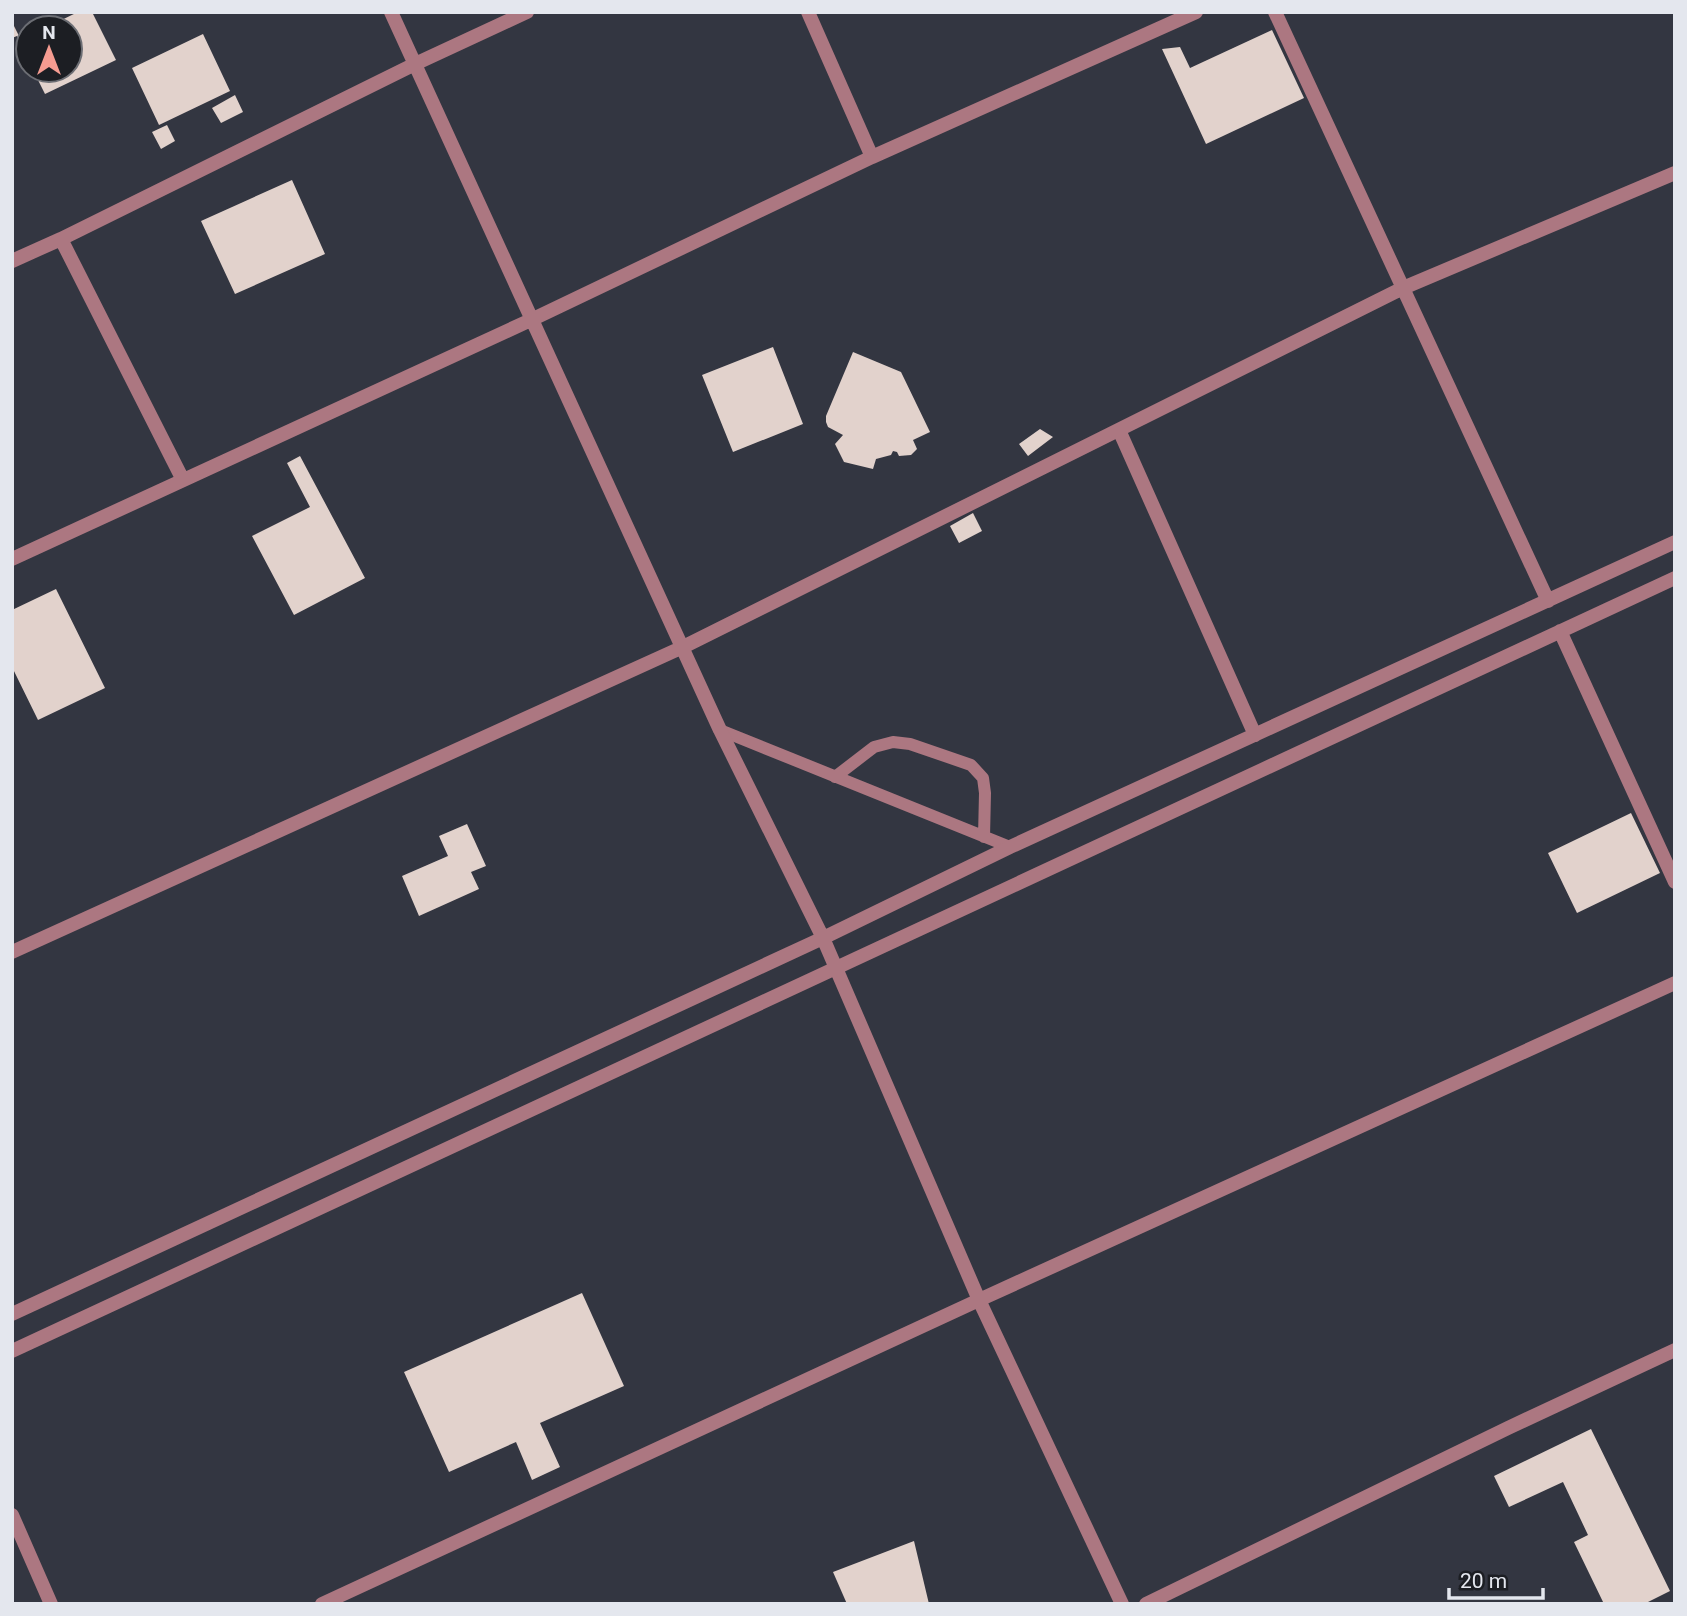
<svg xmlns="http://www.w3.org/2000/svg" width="1687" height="1616" font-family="Roboto,sans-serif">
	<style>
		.building { fill: #e2d2cc }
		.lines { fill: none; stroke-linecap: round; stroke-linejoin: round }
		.service { stroke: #ac7781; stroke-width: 12 }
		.minor { stroke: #ac7781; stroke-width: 14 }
	</style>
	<rect width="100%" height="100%" fill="#333641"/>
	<path class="building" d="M 78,12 L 92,12 L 116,60 L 45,94 L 33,70 L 70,70 L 70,28 L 45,28 Z
		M 12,22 L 21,40 L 28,36 L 28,59 L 17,36 L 12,38 Z
		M 1272,30 L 1304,98 L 1206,144 L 1162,49 L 1180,47 L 1190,68 Z
		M 203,34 L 230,91 L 159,125 L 132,68 Z
		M 235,95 L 243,112 L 221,123 L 212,108 Z
		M 167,125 L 175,141 L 161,149 L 152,132 Z
		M 292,180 L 325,254 L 235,294 L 201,221 Z
		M 773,347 L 803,424 L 733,452 L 702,375 Z
		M 853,352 L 901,372 L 930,432 L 913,440 L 917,449 L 911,455 L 899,456 L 897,452 L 893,451 L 891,455 L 876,459 L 873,469 L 844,462 L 835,444 L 843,435 L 828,427 L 826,422 L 826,416 Z
		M 1040,429 L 1053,437 L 1028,456 L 1019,444 Z
		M 300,456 L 365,578 L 294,615 L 252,536 L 310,507 L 287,463 Z
		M 973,513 L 982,531 L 959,543 L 950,526 Z
		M 56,589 L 105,688 L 38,720 L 12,667 L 12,610 Z
		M 1631,813 L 1660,873 L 1577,913 L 1548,853 Z
		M 467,824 L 486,866 L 471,872 L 479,889 L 419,916 L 402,876 L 448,856 L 439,836 Z
		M 582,1293 L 624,1386 L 540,1423 L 560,1467 L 532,1480 L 516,1442 L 449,1472 L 404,1372 Z
		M 1591,1429 L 1670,1591 L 1644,1604 L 1604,1604 L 1574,1542 L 1588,1535 L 1563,1482 L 1509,1507 L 1494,1476 Z
		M 914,1541 L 929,1604 L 847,1604 L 833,1572 Z"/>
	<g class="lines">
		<path class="service" d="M 720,730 L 1010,847
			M 835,777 L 874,747 L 893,742 L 910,744 L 971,765 L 983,778 L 985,793 L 984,837"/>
		<path class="minor" d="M 391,12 L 720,730 L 823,938 L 979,1300 L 1122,1604
			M 808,12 L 872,157
			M 1275,12 L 1548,601
			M 61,239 L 183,480
			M 12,261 L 61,239 L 415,64 L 527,12
			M 1119,430 L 1255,735
			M 12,559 L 533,319 L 872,157 L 1196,12
			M 1560,631 L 1675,882
			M 12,952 L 683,647 L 1403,288 L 1675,173
			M 12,1314 L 823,938 L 1010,847 L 1675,542
			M 12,1351 L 1675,578
			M 12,1515 L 51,1604
			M 322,1604 L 979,1300 L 1675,983
			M 1146,1604 L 1508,1428 L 1675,1350"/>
	</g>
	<rect width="1687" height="1616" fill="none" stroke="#e4e7ee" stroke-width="28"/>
	<g transform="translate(49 49)"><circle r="33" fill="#1c1e23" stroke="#6c6e74" stroke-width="2"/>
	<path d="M0-5L12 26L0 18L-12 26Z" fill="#f59c91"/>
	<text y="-10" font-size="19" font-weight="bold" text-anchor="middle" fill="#e4e7ee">N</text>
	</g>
	<path d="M1449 1588v10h94v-10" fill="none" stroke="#e4e7ee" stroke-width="3.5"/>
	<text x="1460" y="1588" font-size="21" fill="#e4e7ee" stroke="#1c1e23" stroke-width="5" paint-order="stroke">20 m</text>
</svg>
